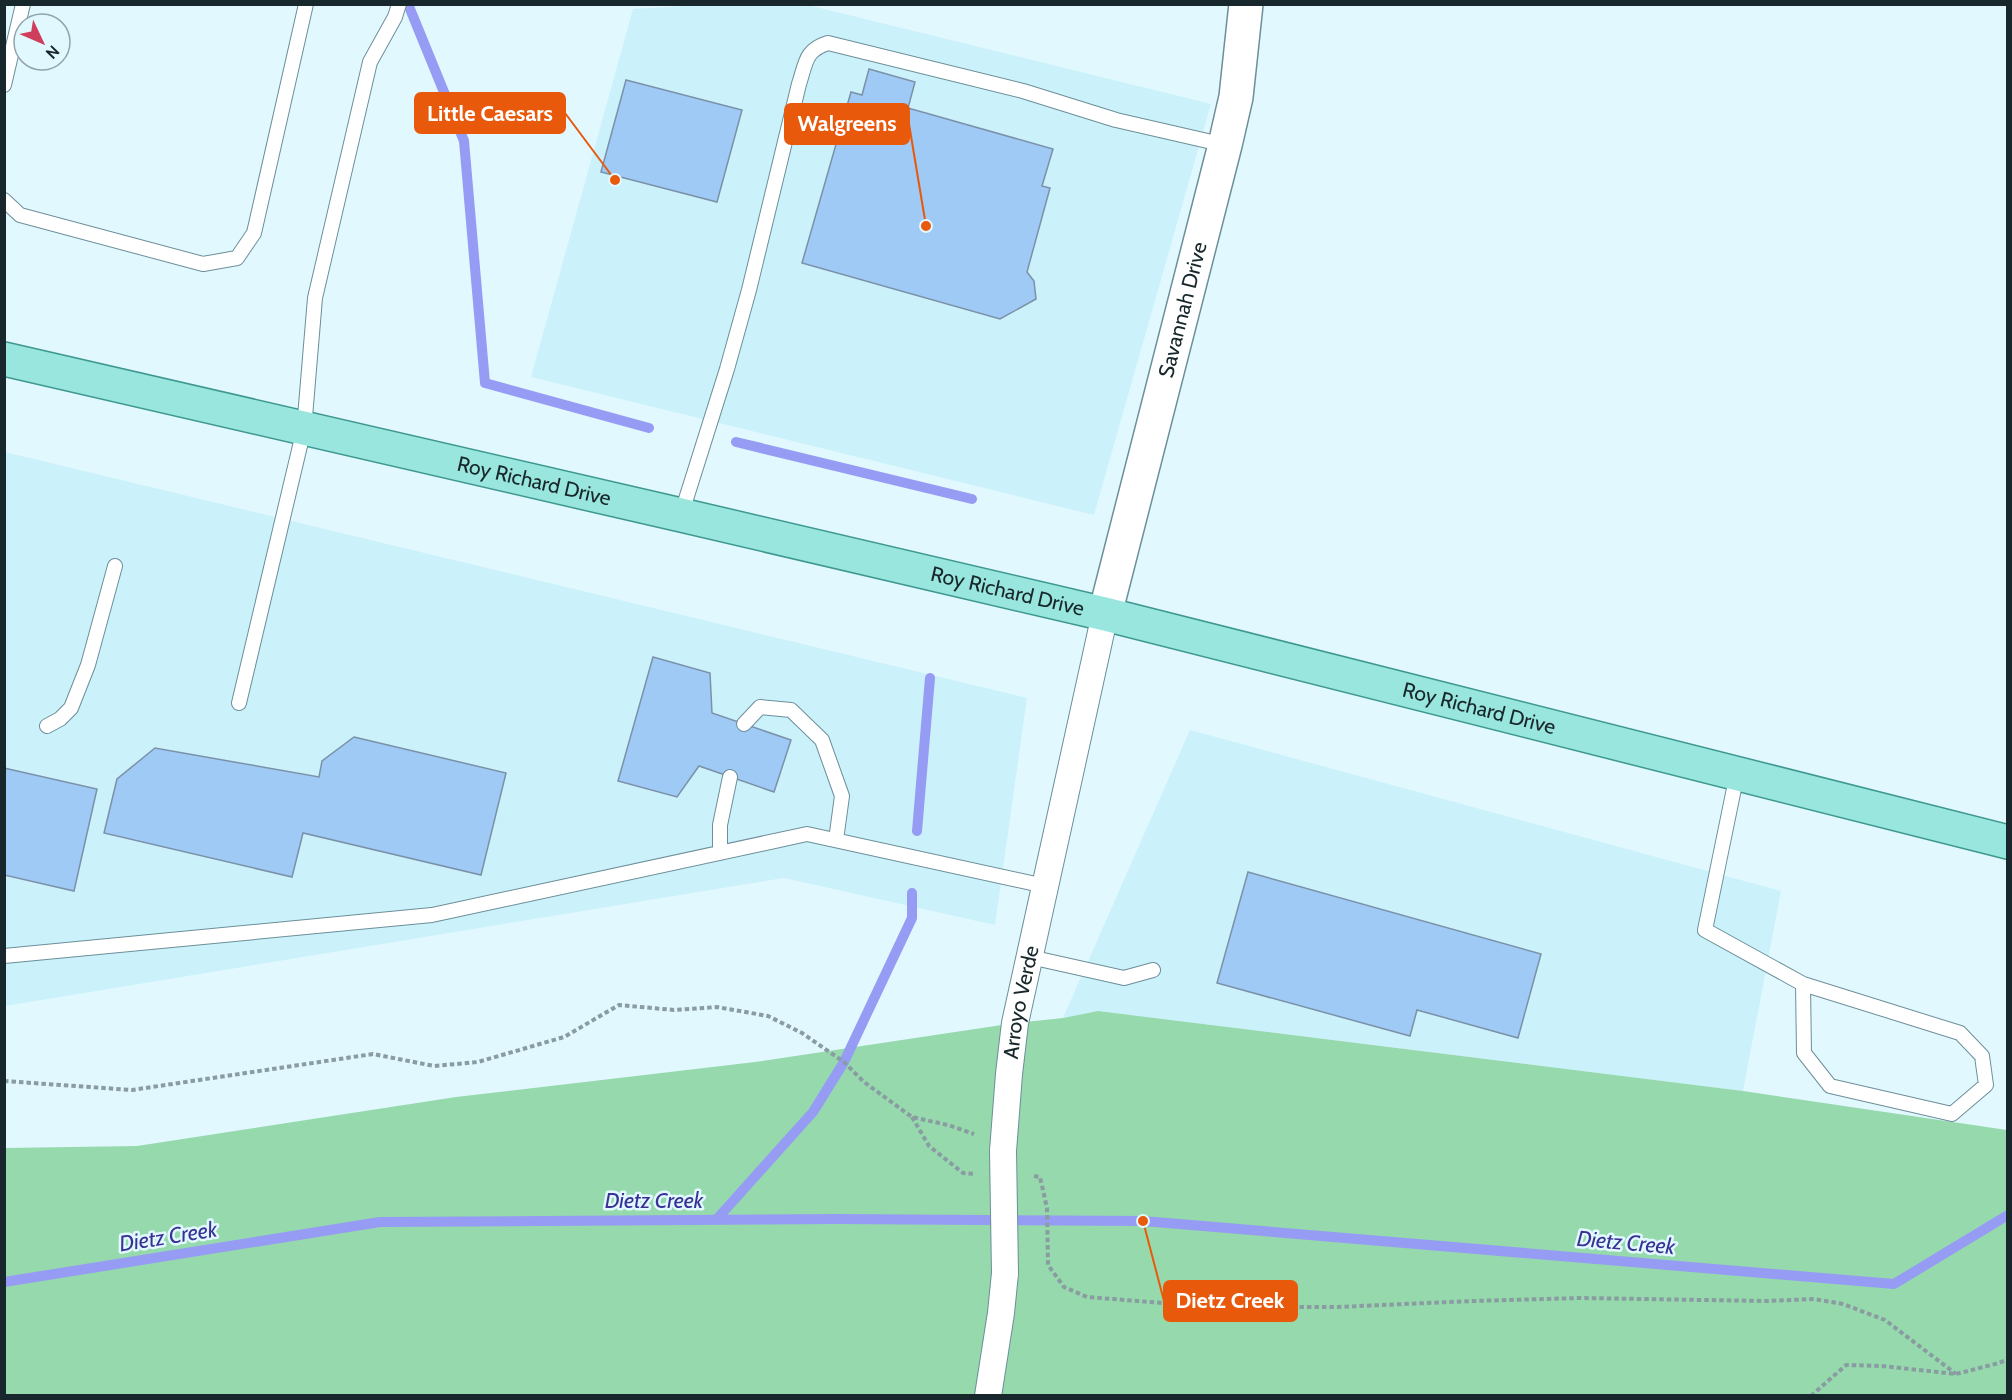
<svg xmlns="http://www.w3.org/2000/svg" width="2012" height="1400" font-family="Cabin,sans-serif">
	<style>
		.built { fill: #cbf1fb }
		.green { fill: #96d9ad }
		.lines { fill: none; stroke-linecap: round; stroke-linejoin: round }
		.stream { stroke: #969cf4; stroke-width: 10 }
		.building { fill: #9ecaf5; stroke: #7b91a8; stroke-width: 1.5 }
		.lane-casing { stroke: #6c8f99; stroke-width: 16 }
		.street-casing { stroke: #6c8f99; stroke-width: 28 }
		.secondary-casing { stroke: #6c8f99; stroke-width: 36 }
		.primary-casing { stroke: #3e9891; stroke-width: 36 }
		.path { stroke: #899ca1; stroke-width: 4; stroke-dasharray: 4.5 3; stroke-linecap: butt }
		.lane { stroke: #fff; stroke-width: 14 }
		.street { stroke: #fff; stroke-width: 26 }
		.secondary { stroke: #fff; stroke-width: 33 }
		.primary { stroke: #98e6de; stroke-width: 33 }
		.street-bridge-casing { stroke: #6c8f99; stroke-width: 28; stroke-linecap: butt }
		.street-bridge { stroke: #fff; stroke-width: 26 }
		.labels { text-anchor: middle; stroke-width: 5; stroke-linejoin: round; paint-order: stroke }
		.street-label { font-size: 21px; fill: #18272b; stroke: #e2f8ff }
		.water-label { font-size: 22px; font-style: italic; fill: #393195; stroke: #e2f8ff }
		.leader { fill: none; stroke: #e8590c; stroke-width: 2 }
		.callout-dot { fill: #e8590c; stroke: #e2f8ff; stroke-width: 2 }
		.callout { fill: #e8590c; stroke: #e8590c; stroke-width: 2 }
		.callout-label { font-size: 22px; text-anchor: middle; font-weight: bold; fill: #fff }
	</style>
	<rect width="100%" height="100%" fill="#e2f8ff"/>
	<path class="built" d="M 715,4 L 808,5 L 1211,104 L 1094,515 L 531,377 L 633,9 Z
		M 5,452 L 1027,698 L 995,925 L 784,878 L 5,1006 Z
		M 1190,730 L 1781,891 L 1743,1091 L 1098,1011 L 1063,1018 Z"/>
	<path class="green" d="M 1098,1011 L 1743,1091 L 2007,1130 L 2007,1395 L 5,1395 L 4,1148 L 137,1146 L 456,1097 L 755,1062 L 1015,1023 L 1063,1018 Z"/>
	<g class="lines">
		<path class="stream" d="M 408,4 L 464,141 L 485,383 L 649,428
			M 736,442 L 972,499
			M 917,831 L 930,678
			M 716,1220 L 813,1112 L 844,1062 L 912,918 L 912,893
			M 4,1282 L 380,1222 L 837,1219 L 1143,1221 L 1894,1284 L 2008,1215"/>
	</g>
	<path class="building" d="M 869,69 L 915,82 L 908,108 L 1053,149 L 1042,186 L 1050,188 L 1027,272 L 1034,281 L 1036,299 L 1000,319 L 802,263 L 851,92 L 862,95 Z
		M 626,80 L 742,110 L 717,202 L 601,172 Z
		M 653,657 L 710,673 L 712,713 L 791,740 L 774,792 L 699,766 L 677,797 L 618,781 Z
		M 354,737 L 506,773 L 481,875 L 303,833 L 292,877 L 104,833 L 117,779 L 155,748 L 319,777 L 322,761 Z
		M 4,768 L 97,789 L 74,891 L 4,875 Z
		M 1248,872 L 1541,954 L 1518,1038 L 1417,1010 L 1410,1036 L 1217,983 Z"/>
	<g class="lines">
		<defs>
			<path id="lane" d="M 4,85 L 23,4
				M 4,200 L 20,215 L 203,264 L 237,258 L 254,233 L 306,4
				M 681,515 L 727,369 L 749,290 L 799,84 C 806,63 805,50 828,43 L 1023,91 L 1116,120 L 1225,145
				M 239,703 L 304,429 L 315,298 L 370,62 L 395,17 L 399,4
				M 744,724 L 760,707 L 791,710 L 822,740 L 842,796 L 836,840
				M 47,726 L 60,719 L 71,708 L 88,665 L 115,566
				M 1737,774 L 1705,930 L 1803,984 L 1960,1033 L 1982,1056 L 1986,1085 L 1952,1114 L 1830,1086 L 1804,1053 L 1803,984
				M 720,853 L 720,825 L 730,777
				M 4,956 L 432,915 L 807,834 L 1045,886
				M 1030,957 L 1124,978 L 1153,970"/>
			<g id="street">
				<path id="s1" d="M 1003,1151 L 1009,1074 L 1015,1023 L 1105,614"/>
				<path d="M 988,1396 L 1001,1313 L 1005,1273"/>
			</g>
			<g id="secondary">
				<path id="s2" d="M 1105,614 L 1225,145 L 1236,97 L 1246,4"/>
			</g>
			<g id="primary">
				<path id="s3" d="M 4,359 L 681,515 L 1105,614 L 2008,842"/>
			</g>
		</defs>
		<use href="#lane" class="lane-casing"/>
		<use href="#street" class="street-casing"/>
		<use href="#secondary" class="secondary-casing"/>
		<use href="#primary" class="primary-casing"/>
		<path class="path" d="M 4,1081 L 132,1090 L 373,1054 L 434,1066 L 478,1062 L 564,1037 L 619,1005 L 674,1010 L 717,1007 L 768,1016 L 802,1033 L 844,1062 L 864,1082 L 912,1117 L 948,1125 L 974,1134
			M 912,1117 L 929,1146 L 963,1173 L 975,1174
			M 1034,1176 L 1040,1177 L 1047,1208 L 1048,1265 L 1064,1287 L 1087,1297 L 1213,1307 L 1338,1307 L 1472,1301 L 1581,1298 L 1766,1301 L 1814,1299 L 1843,1304 L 1885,1320 L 1956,1374
			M 1811,1396 L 1846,1365 L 1882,1366 L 1956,1374 L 1999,1363 L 2008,1359"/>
		<use href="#lane" class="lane"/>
		<use href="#street" class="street"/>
		<use href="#secondary" class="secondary"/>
		<use href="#primary" class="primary"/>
		<defs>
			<path id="street-bridge" d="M 1003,1151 L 1005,1273"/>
		</defs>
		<use href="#street-bridge" class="street-bridge-casing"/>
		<use href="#street-bridge" class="street-bridge"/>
	</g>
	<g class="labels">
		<g class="street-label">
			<text dy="7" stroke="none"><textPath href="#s2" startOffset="314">Savannah Drive</textPath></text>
			<text dy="7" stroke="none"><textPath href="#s3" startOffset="544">Roy Richard Drive</textPath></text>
			<text dy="7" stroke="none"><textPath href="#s3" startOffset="1030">Roy Richard Drive</textPath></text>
			<text dy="7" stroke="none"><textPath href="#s3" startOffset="1516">Roy Richard Drive</textPath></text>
			<text dy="7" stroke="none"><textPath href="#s1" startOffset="150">Arroyo Verde</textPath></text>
		</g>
		<g class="water-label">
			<text x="654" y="1208">Dietz Creek</text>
			<text transform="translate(168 1236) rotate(-9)" y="8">Dietz Creek</text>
			<text transform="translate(1626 1242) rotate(5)" y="8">Dietz Creek</text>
		</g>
	</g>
	<path class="leader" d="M615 180L565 113M926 226L909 124M1143 1221L1164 1301"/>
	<g class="callout-dot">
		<circle cx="615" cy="180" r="6"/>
		<circle cx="926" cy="226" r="6"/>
		<circle cx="1143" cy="1221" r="6"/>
	</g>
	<g class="callout">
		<rect x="415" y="93" width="150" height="40" rx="6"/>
		<rect x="785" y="104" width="124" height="40" rx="6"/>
		<rect x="1164" y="1281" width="133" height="40" rx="6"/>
	</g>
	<g class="callout-label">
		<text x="490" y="121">Little Caesars</text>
		<text x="847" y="131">Walgreens</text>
		<text x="1230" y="1308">Dietz Creek</text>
	</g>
	<rect width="2012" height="1400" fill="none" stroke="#18272b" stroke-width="12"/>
	<g transform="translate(42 42) rotate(134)"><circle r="28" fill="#e2f8ff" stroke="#91a4aa" stroke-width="1.5"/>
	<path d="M0-4.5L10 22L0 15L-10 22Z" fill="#cf3f5b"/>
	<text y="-9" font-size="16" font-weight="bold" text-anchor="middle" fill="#18272b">N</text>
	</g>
</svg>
